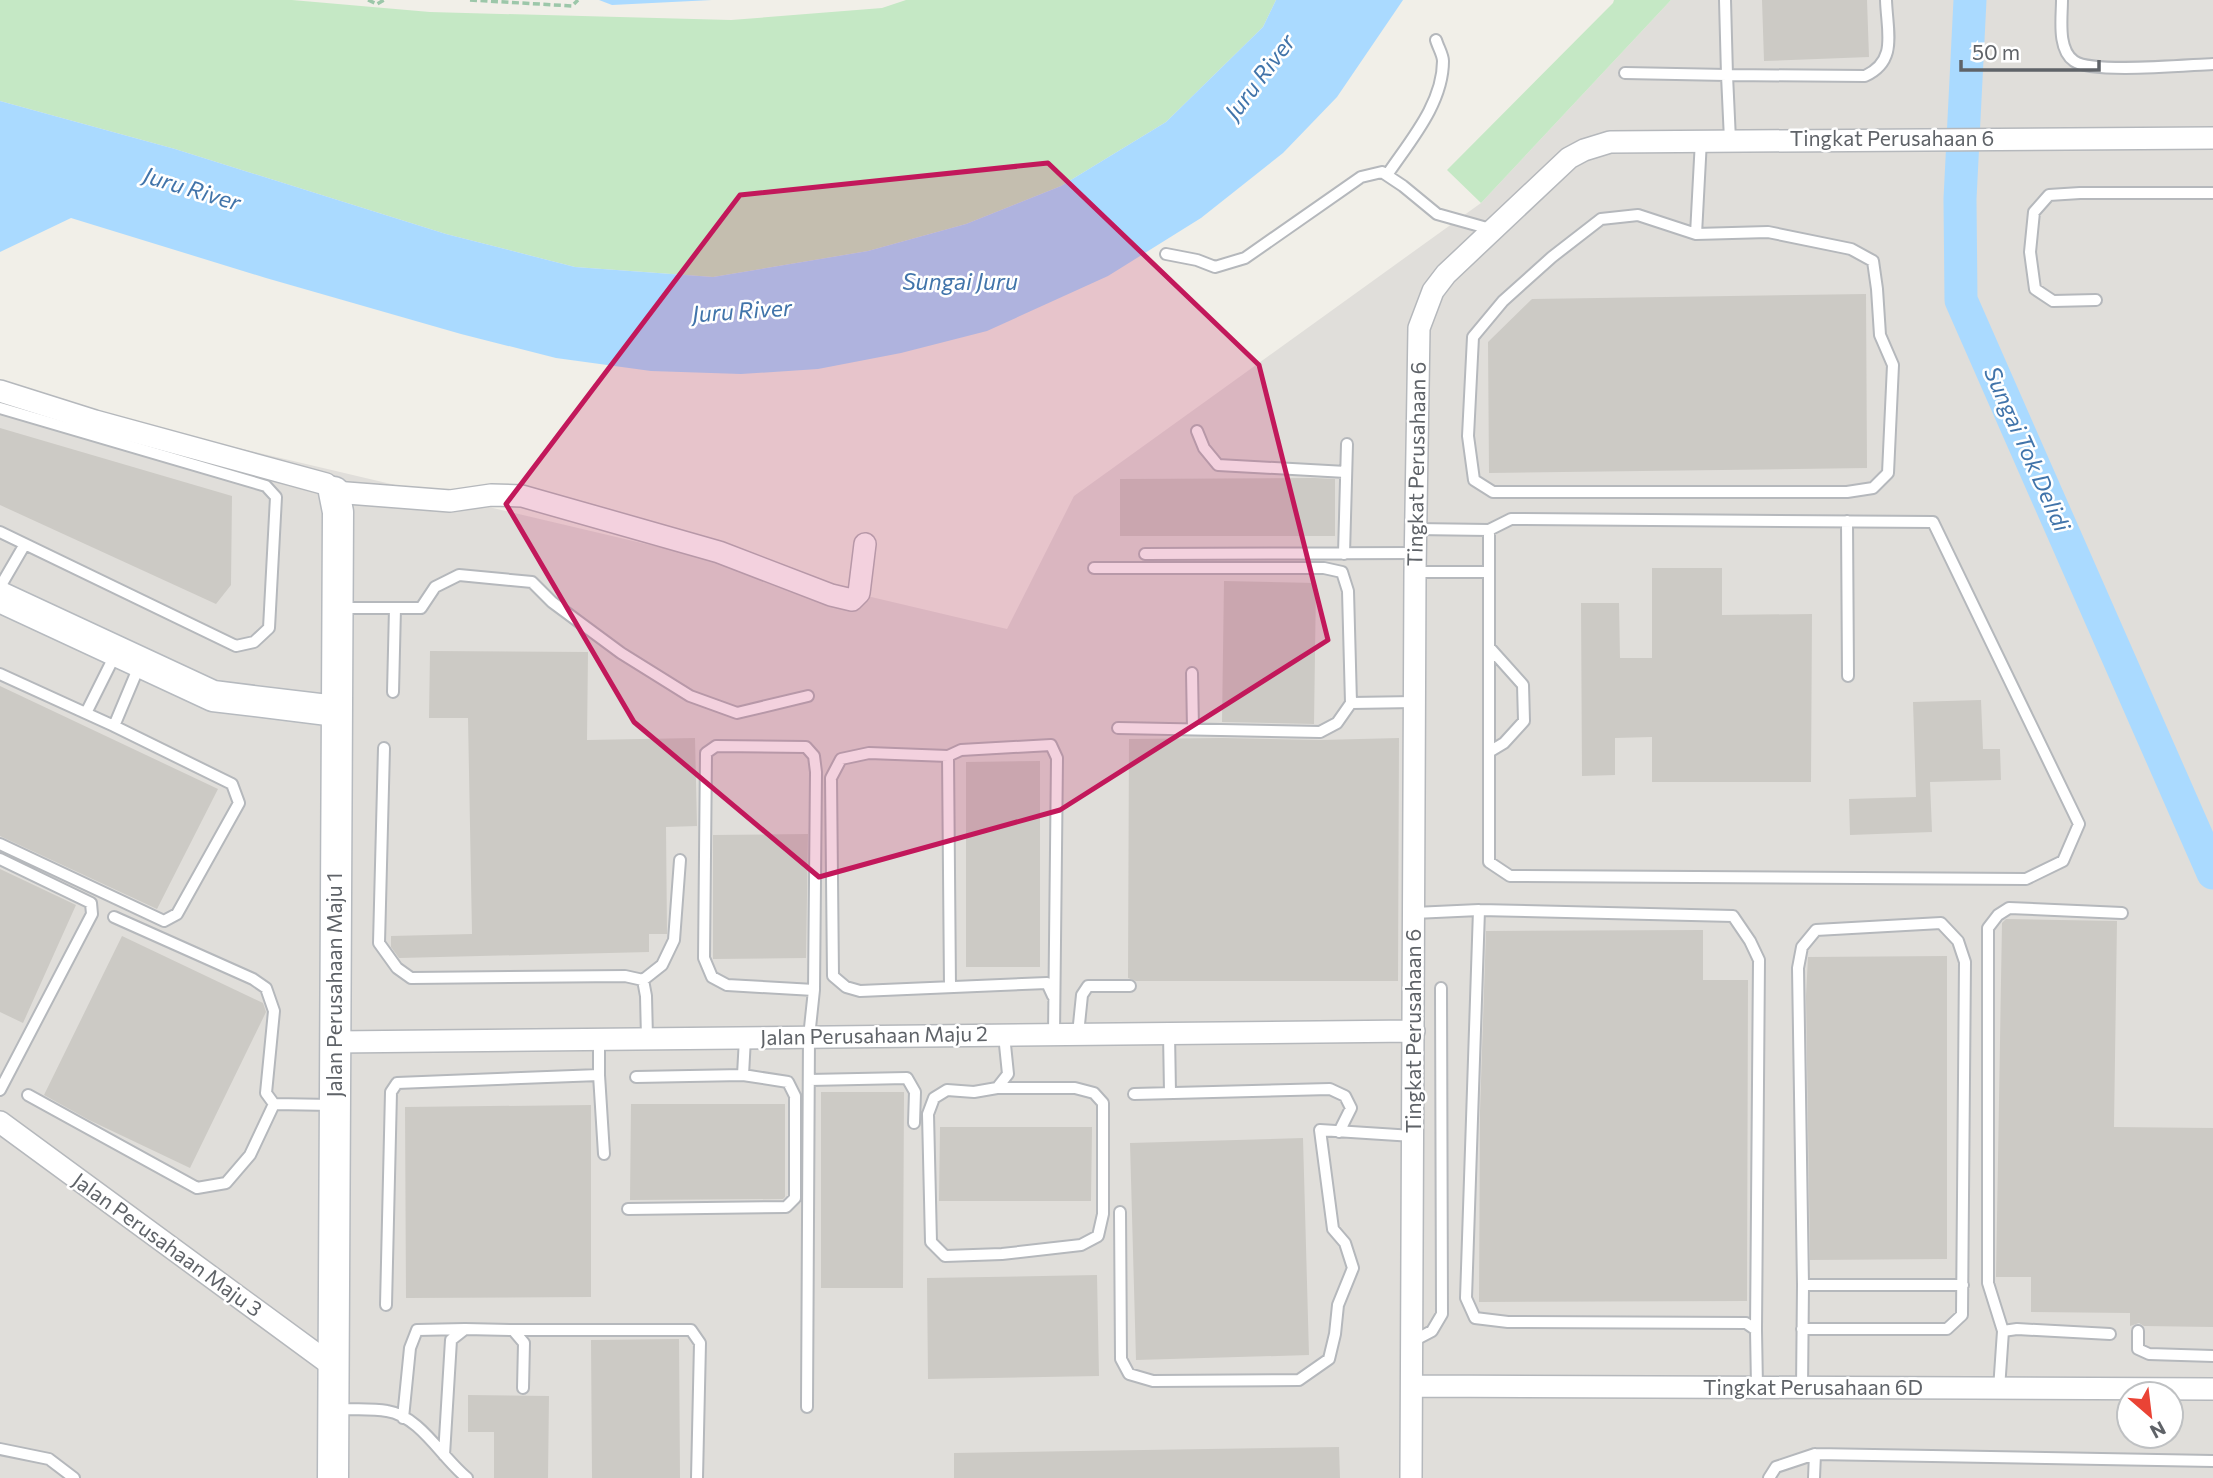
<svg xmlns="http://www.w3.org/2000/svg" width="2213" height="1478" font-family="Commissioner,sans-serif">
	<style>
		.industrial { fill: #e0deda; fill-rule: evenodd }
		.green { fill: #c5e8c5 }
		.water { fill: #aadaff }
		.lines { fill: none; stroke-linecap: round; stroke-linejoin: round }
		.river { stroke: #aadaff; stroke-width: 33 }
		.building { fill: #cccac5 }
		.lane-casing { stroke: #b5b8bc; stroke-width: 14 }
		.street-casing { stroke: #b5b8bc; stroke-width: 24 }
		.secondary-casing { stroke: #b6babf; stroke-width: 33 }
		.path { stroke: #9cc7a9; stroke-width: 3.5; stroke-dasharray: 7 3.5; stroke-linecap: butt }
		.lane { stroke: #fff; stroke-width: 10 }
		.street { stroke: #fff; stroke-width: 21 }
		.secondary { stroke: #fff; stroke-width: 30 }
		.marked { fill: #c2185b; fill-opacity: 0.2; stroke: #c2185b; stroke-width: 5; stroke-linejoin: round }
		.labels { text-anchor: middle; stroke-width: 5; stroke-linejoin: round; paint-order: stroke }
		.street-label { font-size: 21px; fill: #5f6368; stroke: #fff }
		.water-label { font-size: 23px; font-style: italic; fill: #4174aa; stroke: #fff }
	</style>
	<rect width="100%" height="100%" fill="#f1efe8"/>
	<path class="industrial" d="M 1671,0 L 2213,0 L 2213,1478 L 0,1478 L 0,392 L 1007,629 L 1074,496 L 1481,203 ZM 2129,1394 L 2171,1394 L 2171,1436 L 2129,1436 Z"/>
	<path class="green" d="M 0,0 L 292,0 L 430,12 L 731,20 L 882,8 L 906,0 L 1276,0 L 1263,27 L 1166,122 L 1061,186 L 966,224 L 868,251 L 713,277 L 575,267 L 446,234 L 175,149 L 0,101 Z
		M 1614,0 L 1671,0 L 1481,203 L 1447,170 L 1613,3 Z"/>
	<path class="water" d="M 599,0 L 712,0 L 612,5 Z
		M 1276,0 L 1403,0 L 1337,97 L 1283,153 L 1201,218 L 1108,276 L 987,331 L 901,353 L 818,369 L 741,374 L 651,371 L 556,358 L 461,334 L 266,278 L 71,218 L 0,252 L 0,101 L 175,149 L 446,234 L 575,267 L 713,277 L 868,251 L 966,224 L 1061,186 L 1166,122 L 1263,27 Z"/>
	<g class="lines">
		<path class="river" d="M 1970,0 L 1960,199 L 1961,300 L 2213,873"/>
	</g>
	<path class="building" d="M 1762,0 L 1867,0 L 1869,57 L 1764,61 Z
		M 1866,294 L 1867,468 L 1489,473 L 1488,342 L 1532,299 Z
		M 0,428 L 232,496 L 231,585 L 216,604 L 0,505 Z
		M 1314,478 L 1335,479 L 1335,536 L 1120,536 L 1120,479 Z
		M 1652,568 L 1722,568 L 1722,615 L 1812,614 L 1811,782 L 1652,782 L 1652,737 L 1615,738 L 1615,775 L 1582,776 L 1581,603 L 1619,603 L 1620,658 L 1652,658 Z
		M 1224,581 L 1316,583 L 1314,724 L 1222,722 Z
		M 430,651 L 588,652 L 587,740 L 695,738 L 697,826 L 666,827 L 667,934 L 649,934 L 649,952 L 399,958 L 391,947 L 391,936 L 472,934 L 468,718 L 429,718 Z
		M 0,686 L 218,789 L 157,909 L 0,836 Z
		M 1981,700 L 1983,749 L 2000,749 L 2001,780 L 1930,782 L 1932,832 L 1850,835 L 1849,799 L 1916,797 L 1913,702 Z
		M 1222,738 L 1320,740 L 1399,738 L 1398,981 L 1136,981 L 1128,978 L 1129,739 Z
		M 1040,761 L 1040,967 L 966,967 L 966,762 Z
		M 808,834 L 806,958 L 713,959 L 713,835 Z
		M 0,869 L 76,905 L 23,1023 L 0,1012 Z
		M 2006,919 L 2117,921 L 2114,1127 L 2213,1128 L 2213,1327 L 2144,1326 L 2139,1323 L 2130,1326 L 2130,1313 L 2031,1312 L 2031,1277 L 1996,1277 L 2002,923 Z
		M 1703,930 L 1703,980 L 1748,980 L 1747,1301 L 1479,1302 L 1480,1111 L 1486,931 Z
		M 122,936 L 263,1003 L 266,1012 L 190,1168 L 89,1120 L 44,1095 Z
		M 1947,956 L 1947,1259 L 1810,1260 L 1806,996 L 1808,957 Z
		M 821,1092 L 904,1092 L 903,1288 L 821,1288 Z
		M 631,1104 L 785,1104 L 785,1197 L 783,1199 L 630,1200 Z
		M 591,1105 L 591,1297 L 406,1298 L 405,1107 Z
		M 940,1127 L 1092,1127 L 1091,1201 L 939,1201 Z
		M 1303,1138 L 1309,1355 L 1136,1360 L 1130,1143 Z
		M 1097,1275 L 1099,1376 L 928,1379 L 927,1278 Z
		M 679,1339 L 680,1478 L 592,1478 L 591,1340 Z
		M 468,1395 L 549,1396 L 548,1478 L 494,1478 L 494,1432 L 468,1432 Z
		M 1339,1447 L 1340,1478 L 954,1478 L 954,1453 Z"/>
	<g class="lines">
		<defs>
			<path id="lane" d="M 2062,0 C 2062,18 2057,49 2074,61 C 2092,74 2187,65 2213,64
				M 1625,73 L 1727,75 L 1725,0
				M 1730,140 L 1727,75 L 1865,76 C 1898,61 1887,32 1886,0
				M 1387,175 C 1409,142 1443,104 1443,61 C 1443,55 1438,47 1436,40
				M 1638,215 L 1696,234 L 1768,232 L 1851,249 L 1873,261 L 1877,289 L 1880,335 L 1893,365 L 1888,473 L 1873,488 L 1847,492 L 1493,492 L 1474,480 L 1468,436 L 1473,337 L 1503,301 L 1552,257 L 1601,219 Z
				M 1696,234 L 1701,140
				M 1166,254 L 1197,260 L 1215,267 L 1245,258 L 1361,177 L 1382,172 L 1403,186 L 1437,214 L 1494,230
				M 2096,300 L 2053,301 L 2035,289 L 2030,252 L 2034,212 L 2049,195 L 2080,193 L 2213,193
				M 0,408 L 266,486 L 276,497 L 269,628 L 254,642 L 236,646 L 0,532
				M 1197,431 L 1204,448 L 1218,465 L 1346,472
				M 1847,521 L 1848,676
				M 1415,529 L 1489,530 L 1511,519 L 1933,522 L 2079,824 L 2063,861 L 2026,879 L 1510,876 L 1489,862 L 1489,530
				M 1145,554 L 1415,553
				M 1344,554 L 1347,444
				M 1094,568 L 1324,568 L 1342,572 L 1348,591 L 1351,703
				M 1415,572 L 1489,572
				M 0,587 L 25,544
				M 340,608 L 421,608 L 435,587 L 459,575 L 532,582 L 552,602 L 621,653 L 690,696 L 737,713 L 808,696
				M 1192,673 L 1193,729
				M 0,674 L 114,726 L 232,784 L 239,803 L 177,914 L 164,921 L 0,844
				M 393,692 L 395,608
				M 86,713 L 116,653
				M 114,726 L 140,664
				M 1118,728 L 1320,732 L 1337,723 L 1351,703 L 1415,702
				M 384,748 L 379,943 L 397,968 L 411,978 L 625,976 L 643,980 L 646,996 L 647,1038
				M 1489,752 L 1504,743 L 1524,721 L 1523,685 L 1489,647
				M 948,756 L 950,987
				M 0,859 L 91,903 L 92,914 L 0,1090
				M 1479,910 L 1466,1298 L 1475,1318 L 1508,1322 L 1746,1323 L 1756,1330 L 1757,1387
				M 1414,913 L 1479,910 L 1733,916 L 1750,941 L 1759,960 L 1756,1330
				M 114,917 L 253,979 L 266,988 L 274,1011 L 266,1093 L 274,1104 L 332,1105
				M 643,980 L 662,965 L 674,940 L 680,860
				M 1053,996 L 1047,983 L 860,991 L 846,987 L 833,976 L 831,778 L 841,759 L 869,753 L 948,756 L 961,750 L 1051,745 L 1057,758 L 1054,1034
				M 1169,1033 L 1170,1093
				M 1078,1034 L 1082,995 L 1088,986 L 1130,986
				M 599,1075 L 604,1154
				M 636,1077 L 743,1075 L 745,1038
				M 809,1080 L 907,1078 L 915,1092 L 914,1123
				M 997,1088 L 1075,1088 L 1094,1093 L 1103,1103 L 1103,1214 L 1098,1236 L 1081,1245 L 1002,1254 L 945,1256 L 931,1242 L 928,1114 L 934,1098 L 947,1090 L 974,1092 Z
				M 997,1088 L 1008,1074 L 1004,1035
				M 1134,1094 L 1330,1089 L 1345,1096 L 1351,1108 L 1339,1132
				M 28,1095 L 197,1188 L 226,1183 L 250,1155 L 274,1104
				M 628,1209 L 786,1207 L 795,1198 L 795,1096 L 788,1082 L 743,1075
				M 1120,1212 L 1121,1359 L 1129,1374 L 1153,1381 L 1299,1380 L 1329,1359 L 1335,1334 L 1338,1305 L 1353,1268 L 1345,1243 L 1333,1229 L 1320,1130 L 1413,1136
				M 1803,1285 L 1963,1285
				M 386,1305 L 391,1092 L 397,1083 L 599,1075 L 599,1039
				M 513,1330 L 691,1330 L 700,1343 L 697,1478
				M 2003,1331 L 1988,1283 L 1988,928 L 1998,915 L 2009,908 L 2122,913
				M 2138,1331 L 2138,1349 L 2149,1354 L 2213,1356
				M 1413,1341 L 1432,1331 L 1442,1314 L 1441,988
				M 1802,1388 L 1803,1285 L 1798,968 L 1802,947 L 1816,930 L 1941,923 L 1958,941 L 1965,962 L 1962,1315 L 1947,1329 L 1802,1329
				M 1999,1389 L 2003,1331 L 2017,1329 L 2110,1334
				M 807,1407 L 809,1037 L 814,990 L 816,772 L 814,756 L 806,747 L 716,746 L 706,753 L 704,958 L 712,977 L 727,985 L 814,990
				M 336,1409 C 353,1410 371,1408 387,1411 C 420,1416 442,1458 467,1478
				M 403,1418 L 410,1348 L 417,1330 L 465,1329
				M 0,1449 L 49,1459 L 74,1478
				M 444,1455 L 451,1340 L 465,1329 L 513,1330 L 524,1343 L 523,1388
				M 1769,1478 L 1776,1467 L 1815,1454 L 2213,1461
				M 1814,1478 L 1815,1454"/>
			<path id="street" d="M 0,391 L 95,421 L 326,484 L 334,492 L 450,501 L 491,495 L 522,496 L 719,552 L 831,595 L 852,600 L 859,593 L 865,544
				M 335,1042 L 1414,1031
				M 0,1122 L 334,1367
				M 1413,1386 L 2213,1389
				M 1411,1478 L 1415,572 L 1419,328 L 1433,291 L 1446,274 L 1569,158 L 1584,150 L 1610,142 L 2213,138"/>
			<path id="secondary" d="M 0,597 L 213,696 L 336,711
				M 333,1478 L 338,512 L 334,492"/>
		</defs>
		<use href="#lane" class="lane-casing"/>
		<use href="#street" class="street-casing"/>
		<use href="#secondary" class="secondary-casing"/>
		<path class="path" d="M 368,0 L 377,4 L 384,0
			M 470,0 L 572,6 L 578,0"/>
		<use href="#lane" class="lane"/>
		<use href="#street" class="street"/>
		<use href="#secondary" class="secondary"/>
	</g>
	<path class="marked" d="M 1048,163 L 1259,365 L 1328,640 L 1060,810 L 819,877 L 634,722 L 506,504 L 740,195 Z"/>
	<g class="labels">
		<g class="street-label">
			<text x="1892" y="146">Tingkat Perusahaan 6</text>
			<text transform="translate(1417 464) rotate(-89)" y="7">Tingkat Perusahaan 6</text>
			<text transform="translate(335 985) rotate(-90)" y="7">Jalan Perusahaan Maju 1</text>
			<text transform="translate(1414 1031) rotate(-90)" y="7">Tingkat Perusahaan 6</text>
			<text transform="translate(874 1036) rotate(-1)" y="7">Jalan Perusahaan Maju 2</text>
			<text transform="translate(167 1245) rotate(36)" y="7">Jalan Perusahaan Maju 3</text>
			<text x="1813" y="1395">Tingkat Perusahaan 6D</text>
		</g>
		<g class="water-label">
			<text transform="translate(1260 77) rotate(-53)" y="8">Juru River</text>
			<text transform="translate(192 189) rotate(17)" y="8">Juru River</text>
			<text x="960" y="290">Sungai Juru</text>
			<text transform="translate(742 311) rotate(-4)" y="8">Juru River</text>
			<text transform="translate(2027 449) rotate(66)" y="8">Sungai Tok Delidi</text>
		</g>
	</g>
	<g transform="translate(2150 1415) rotate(152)"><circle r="33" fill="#ffffff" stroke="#bfc1c3" stroke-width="2"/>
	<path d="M0-5L12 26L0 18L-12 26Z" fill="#ea4335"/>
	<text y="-10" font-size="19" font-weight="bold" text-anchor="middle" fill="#5f6368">N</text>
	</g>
	<path d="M1961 60v10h138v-10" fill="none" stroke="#5f6368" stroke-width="3.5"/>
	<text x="1972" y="60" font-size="21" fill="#5f6368" stroke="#ffffff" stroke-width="5" paint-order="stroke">50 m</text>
</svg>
